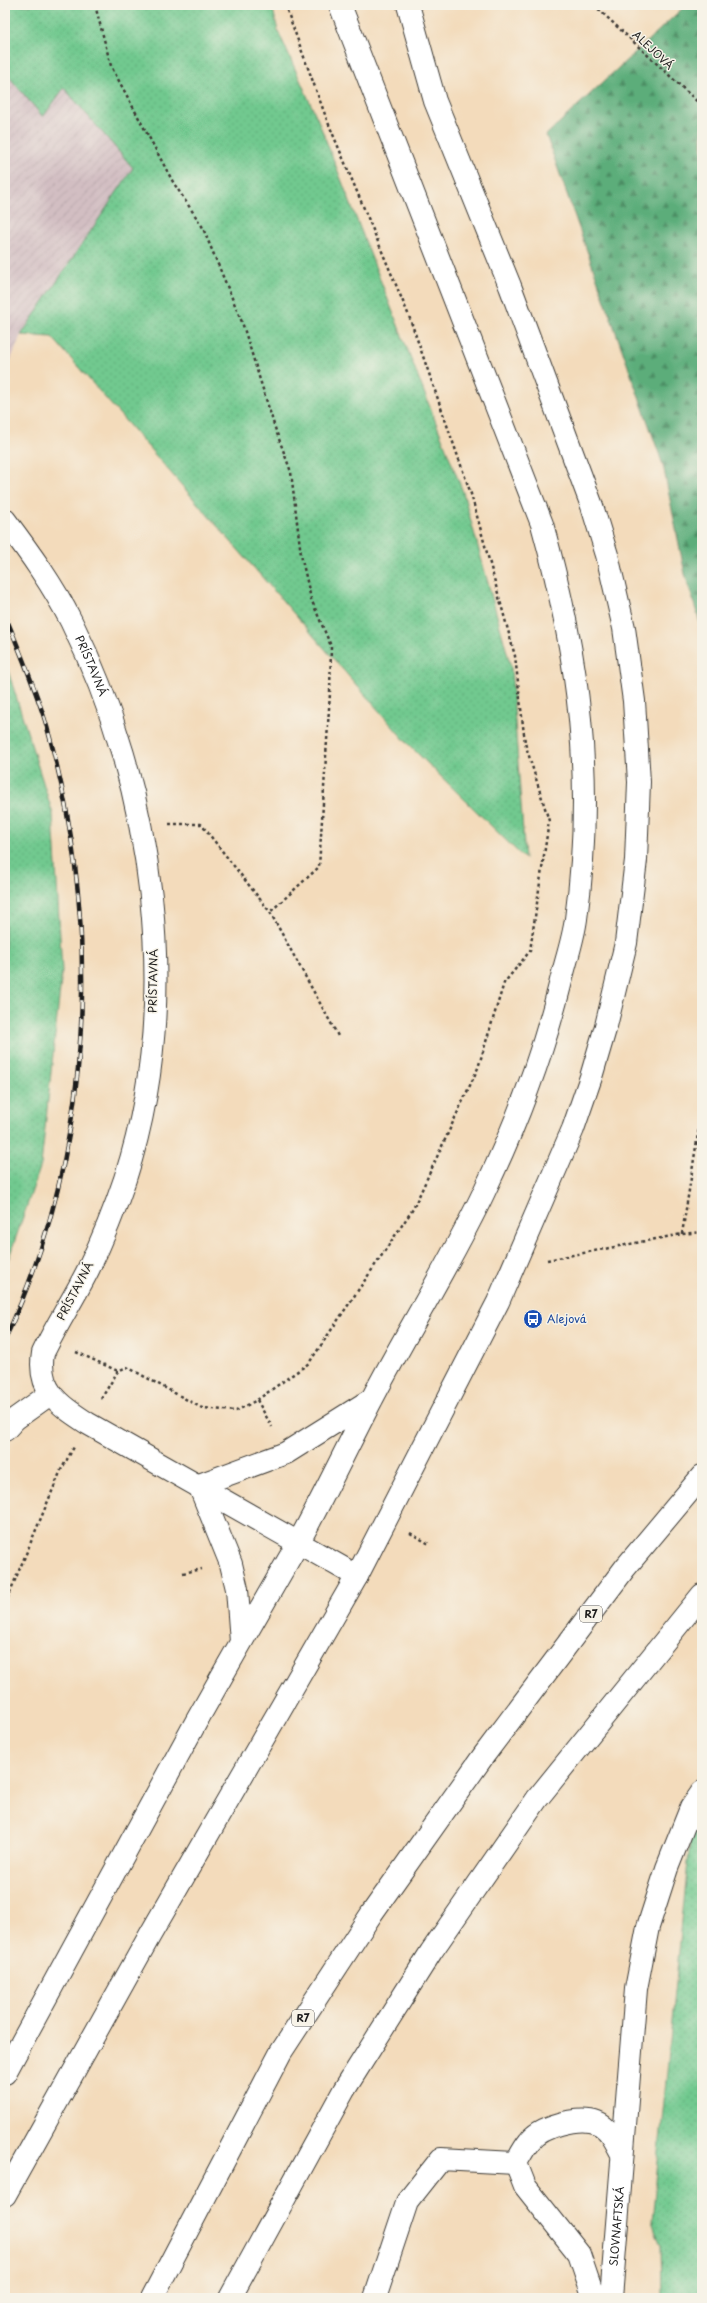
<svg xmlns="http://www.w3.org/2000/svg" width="707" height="2303" font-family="'Playpen Sans',sans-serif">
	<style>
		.industrial { fill: url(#industrial-furrows) }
		.grass { fill: url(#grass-dots); stroke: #467256 }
		.forest { fill: url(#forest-firs); stroke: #3c644b }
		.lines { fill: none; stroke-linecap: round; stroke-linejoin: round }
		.minor-casing { stroke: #3c3934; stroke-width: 24 }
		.major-casing { stroke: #3c3934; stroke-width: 24 }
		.highway-casing { stroke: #3c3934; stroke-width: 24 }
		.path { stroke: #3c3934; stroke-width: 2.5; stroke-dasharray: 3 3; stroke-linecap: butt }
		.minor { stroke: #fff; stroke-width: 22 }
		.major { stroke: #fff; stroke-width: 22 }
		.highway { stroke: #fff; stroke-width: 22 }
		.rail-casing { stroke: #1c1c1c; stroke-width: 4.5 }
		.rail { stroke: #f7f3e8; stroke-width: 3; stroke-dasharray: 9; stroke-linecap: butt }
		.labels { text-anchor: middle; stroke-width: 3; stroke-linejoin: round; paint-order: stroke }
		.shield { fill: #f7f3e8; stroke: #5e5c59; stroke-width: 1 }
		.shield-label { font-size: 10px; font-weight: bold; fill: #1c1c1c }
		.street-label { font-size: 11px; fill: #1c1c1c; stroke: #f7f3e8 }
		.transit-label { font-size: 11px; fill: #164399; stroke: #f7f3e8; text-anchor: start }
	</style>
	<defs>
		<pattern id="industrial-furrows" width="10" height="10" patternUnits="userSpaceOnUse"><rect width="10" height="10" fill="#d2bec2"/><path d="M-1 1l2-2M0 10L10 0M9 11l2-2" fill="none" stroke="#b4a3a6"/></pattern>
		<pattern id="grass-dots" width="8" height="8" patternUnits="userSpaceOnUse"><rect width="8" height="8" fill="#71c98f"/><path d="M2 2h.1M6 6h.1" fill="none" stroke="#61ac7b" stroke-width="1.8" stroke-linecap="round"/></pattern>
		<pattern id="forest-firs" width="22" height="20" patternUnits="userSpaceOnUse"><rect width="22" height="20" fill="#5cad7a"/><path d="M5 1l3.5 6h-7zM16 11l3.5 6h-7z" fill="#4b8c63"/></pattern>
	</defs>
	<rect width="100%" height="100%" fill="#f7f3e8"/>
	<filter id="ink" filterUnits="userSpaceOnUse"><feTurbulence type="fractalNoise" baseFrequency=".025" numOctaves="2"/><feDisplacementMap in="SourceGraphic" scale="8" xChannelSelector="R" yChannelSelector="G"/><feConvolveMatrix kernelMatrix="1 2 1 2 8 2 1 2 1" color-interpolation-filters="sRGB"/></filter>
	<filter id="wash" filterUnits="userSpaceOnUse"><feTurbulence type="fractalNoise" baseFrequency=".012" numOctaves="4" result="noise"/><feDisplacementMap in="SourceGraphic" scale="16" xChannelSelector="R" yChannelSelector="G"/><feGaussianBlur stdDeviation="0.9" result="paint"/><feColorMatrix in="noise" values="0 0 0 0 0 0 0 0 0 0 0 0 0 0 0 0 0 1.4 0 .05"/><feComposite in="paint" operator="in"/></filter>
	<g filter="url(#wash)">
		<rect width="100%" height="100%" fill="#f3dbbb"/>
		<path class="industrial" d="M 5,19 L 133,168 L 21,335 L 5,374 Z"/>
		<path class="grass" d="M 5,5 L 272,5 L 278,31 L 318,120 L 463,492 L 511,667 L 525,859 L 408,744 L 52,337 L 21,335 L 133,168 L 64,88 L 43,117 L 5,72 Z
			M 5,661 L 53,814 L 62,971 L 41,1165 L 5,1269 Z
			M 702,1817 L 702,2298 L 662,2298 L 661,2246 L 652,2221 L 691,1831 Z"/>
		<path class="forest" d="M 686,5 L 702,5 L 702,630 L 685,574 L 663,465 L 546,135 Z"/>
	</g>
	<g filter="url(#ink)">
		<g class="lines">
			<defs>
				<g id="minor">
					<path id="s1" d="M 5,520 C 29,552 53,585 71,621 C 154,787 183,1001 125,1179 C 115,1209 101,1243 88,1270 C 74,1298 57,1324 43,1353 C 37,1390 58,1404 87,1423 L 357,1576"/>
					<path d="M 5,1430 L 15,1419 L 50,1394"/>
					<path d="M 375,2298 L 407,2202 L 441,2159 L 516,2163"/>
					<path d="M 594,2298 L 579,2254 L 525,2186 L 516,2163 C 520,2156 524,2148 529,2142 C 540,2126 579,2116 597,2123 C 610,2128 616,2143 622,2154"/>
					<path id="s2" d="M 611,2298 L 636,1989 L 648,1927 L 667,1868 L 691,1808 L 702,1792"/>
				</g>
				<path id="major" d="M 241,1642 L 237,1589 L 231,1564 L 199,1485 L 286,1453 L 372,1399
					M 5,2073 C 68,1956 132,1839 196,1722 C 229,1663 263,1604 297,1545 C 323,1498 346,1449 371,1401 C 407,1331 450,1264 484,1192 C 516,1125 542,1057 560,985 C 565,963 573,941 576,919 C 595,780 579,657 542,524 L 340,5
					M 5,2195 L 150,1935 L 357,1576 L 498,1302 L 573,1129 L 591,1077 L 606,1026 L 626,943 L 636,860 L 639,782 L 634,701 L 624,628 L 607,555 L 592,506 L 510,286 L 435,101 L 408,5"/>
				<path id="highway" d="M 152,2298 L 281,2052 L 372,1913 L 484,1755 L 625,1568 L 702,1476
					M 230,2298 L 344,2090 L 431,1952 L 537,1799 L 702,1595"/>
			</defs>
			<use href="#minor" class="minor-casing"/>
			<use href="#major" class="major-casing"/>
			<use href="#highway" class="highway-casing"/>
			<path class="path" d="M 95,5 L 111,66 L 173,182 L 202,226 L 242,322 L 275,428 L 291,472 L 301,555 L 311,599 L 331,646 L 330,693 L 319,867 L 270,912
				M 594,5 L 702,106
				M 169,824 L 201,824 L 270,912 L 338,1036
				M 682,1234 L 702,1109
				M 547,1260 L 682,1234 L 702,1232
				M 76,1352 L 118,1371
				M 101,1399 L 118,1371 L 127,1367 L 202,1408 L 236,1411 L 257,1400 L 309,1363 L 413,1209 L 478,1068 L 504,983 L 530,951 L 549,821 L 525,743 L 515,656 L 471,494 L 409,316 L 327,120 L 285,5
				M 257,1400 L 272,1427
				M 410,1533 L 429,1544
				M 183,1573 L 202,1569
				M 5,1604 L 61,1470 L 74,1447"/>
			<use href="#minor" class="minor"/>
			<use href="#major" class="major"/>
			<use href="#highway" class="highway"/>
			<defs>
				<path id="rail" d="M 5,615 C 20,652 36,689 47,727 C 103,927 94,1150 5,1339"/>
			</defs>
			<use href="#rail" class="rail-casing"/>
			<use href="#rail" class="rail"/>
		</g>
	</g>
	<defs>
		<symbol id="bus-disc" viewBox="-11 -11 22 22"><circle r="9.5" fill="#1a4fb4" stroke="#f7f3e8"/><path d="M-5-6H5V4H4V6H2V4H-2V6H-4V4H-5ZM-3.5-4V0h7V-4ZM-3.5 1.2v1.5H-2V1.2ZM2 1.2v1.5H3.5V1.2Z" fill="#fff"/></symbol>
	</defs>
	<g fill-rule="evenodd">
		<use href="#bus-disc" x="522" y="1308" width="22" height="22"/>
	</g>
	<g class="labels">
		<g class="shield">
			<rect x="580" y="1606" width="22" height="16" rx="3"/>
			<rect x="292" y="2010" width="22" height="16" rx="3"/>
		</g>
		<g class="shield-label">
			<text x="591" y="1618">R7</text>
			<text x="303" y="2022">R7</text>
		</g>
		<g class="street-label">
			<text transform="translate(653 50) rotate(43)" y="4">ALEJOVÁ</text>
			<text dy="4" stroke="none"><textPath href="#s1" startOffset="170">PRÍSTAVNÁ</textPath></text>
			<text transform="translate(153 981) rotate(-89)" y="4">PRÍSTAVNÁ</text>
			<text transform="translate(75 1291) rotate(-62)" y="4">PRÍSTAVNÁ</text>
			<text dy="4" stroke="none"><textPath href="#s2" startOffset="72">SLOVNAFTSKÁ</textPath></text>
		</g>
		<g class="transit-label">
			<text x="547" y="1323">Alejová</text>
		</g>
	</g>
	<rect width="707" height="2303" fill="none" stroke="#f7f3e8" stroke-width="20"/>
</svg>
